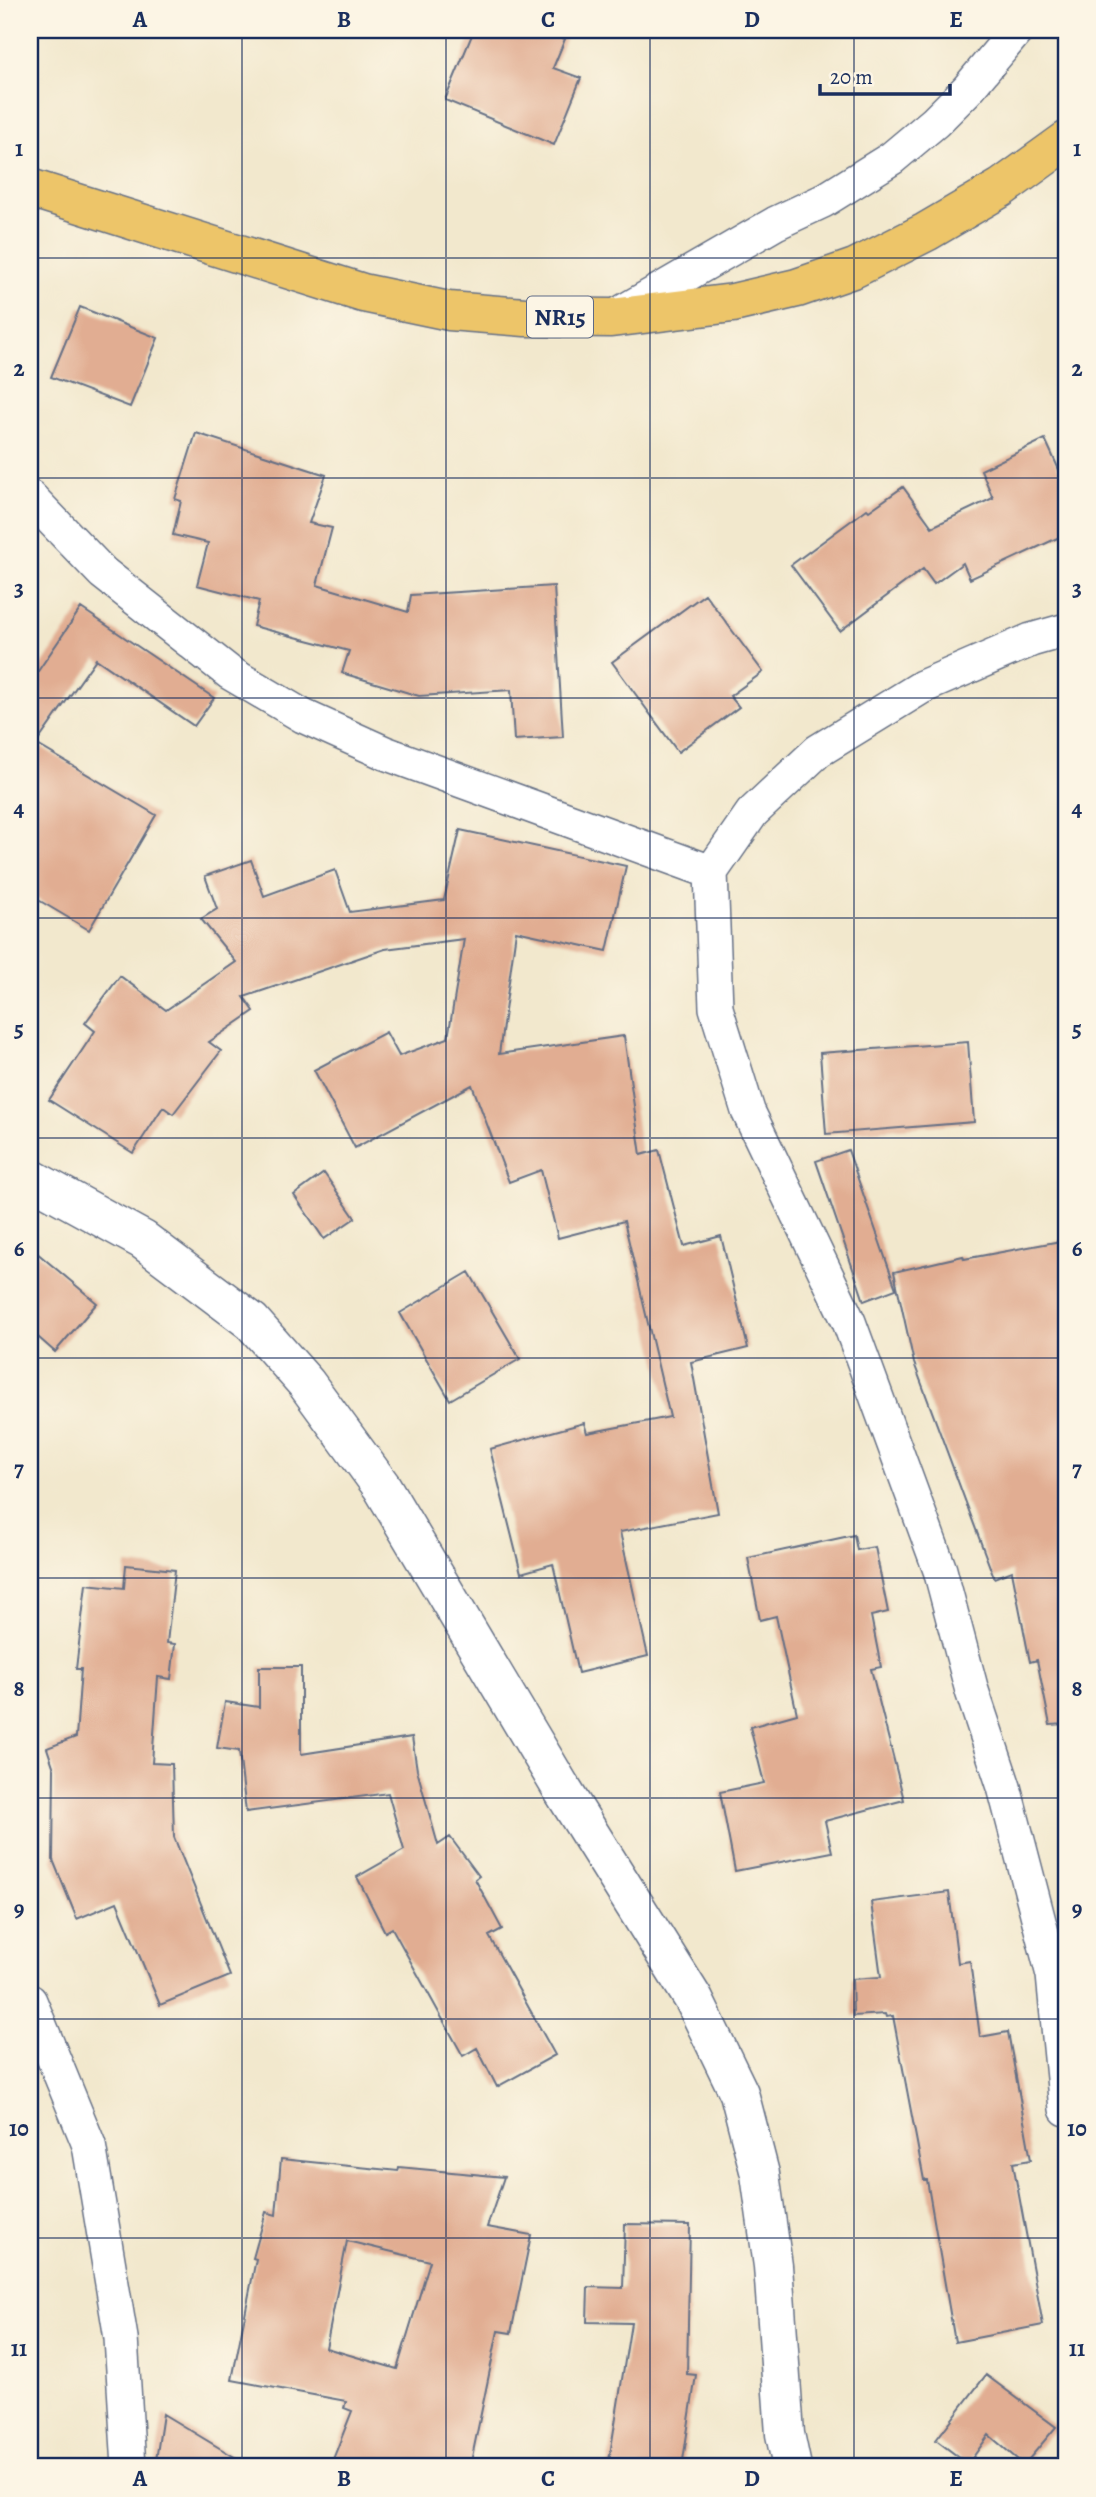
<svg xmlns="http://www.w3.org/2000/svg" width="1096" height="2497" font-family="Alegreya,serif">
	<style>
		.building { fill: #e1ad92; fill-rule: evenodd }
		.lines { fill: none; stroke-linecap: round; stroke-linejoin: round }
		.minor-casing { stroke: #667085; stroke-width: 36 }
		.tertiary-casing { stroke: #667085; stroke-width: 41 }
		.trunk-casing { stroke: #667085; stroke-width: 41 }
		.minor { stroke: #fff; stroke-width: 33 }
		.tertiary { stroke: #fff; stroke-width: 38 }
		.trunk { stroke: #edc569; stroke-width: 38 }
		.grid { fill: none; stroke: #1b2f5e; stroke-width: 2; stroke-opacity: 0.55 }
		.labels { text-anchor: middle; stroke-width: 7; stroke-linejoin: round; paint-order: stroke }
		.shield { fill: #fcf5e5; stroke: #5e6a86; stroke-width: 2 }
		.shield-label { font-size: 24px; font-weight: bold; fill: #1b2f5e }
		.neatline { fill: none; stroke: #1b2f5e; stroke-width: 2.5 }
		.grid-label { font-size: 23px; text-anchor: middle; font-weight: bold; fill: #1b2f5e }
	</style>
	<rect width="100%" height="100%" fill="#fcf5e5"/>
	<filter id="ink" filterUnits="userSpaceOnUse"><feTurbulence type="fractalNoise" baseFrequency=".0143" numOctaves="2"/><feDisplacementMap in="SourceGraphic" scale="14" xChannelSelector="R" yChannelSelector="G"/><feConvolveMatrix kernelMatrix="1 2 1 2 8 2 1 2 1" color-interpolation-filters="sRGB"/></filter>
	<filter id="wash" filterUnits="userSpaceOnUse"><feTurbulence type="fractalNoise" baseFrequency=".00686" numOctaves="4" result="noise"/><feDisplacementMap in="SourceGraphic" scale="28" xChannelSelector="R" yChannelSelector="G"/><feGaussianBlur stdDeviation="1.57" result="paint"/><feColorMatrix in="noise" values="0 0 0 0 0 0 0 0 0 0 0 0 0 0 0 0 0 1.4 0 .05"/><feComposite in="paint" operator="in"/></filter>
	<g filter="url(#wash)">
		<rect width="100%" height="100%" fill="#f2e8cd"/>
		<g id="blocks">
			<path class="building" d="M 474,30 L 542,30 L 565,39 L 553,68 L 581,78 L 554,145 L 445,100 Z
				M 80,307 L 158,338 L 130,407 L 51,377 Z
				M 196,433 L 326,475 L 309,523 L 332,528 L 317,585 L 408,612 L 411,595 L 554,586 L 563,737 L 514,740 L 511,690 L 419,696 L 342,673 L 349,651 L 253,626 L 259,601 L 197,585 L 208,543 L 173,535 L 181,501 L 175,499 Z
				M 1045,439 L 1066,485 L 1066,534 L 970,579 L 963,563 L 934,584 L 923,569 L 840,631 L 791,565 L 867,509 L 869,511 L 903,487 L 932,527 L 993,498 L 981,470 Z
				M 705,594 L 763,672 L 730,696 L 739,707 L 678,752 L 612,662 Z
				M 81,608 L 214,698 L 194,726 L 96,659 L 36,744 L 156,815 L 89,930 L 30,895 L 30,683 Z
				M 460,830 L 626,866 L 607,951 L 516,931 L 499,1054 L 624,1036 L 641,1155 L 659,1150 L 684,1246 L 721,1236 L 748,1348 L 691,1362 L 718,1513 L 620,1532 L 648,1656 L 578,1673 L 553,1564 L 521,1573 L 490,1449 L 584,1423 L 587,1433 L 670,1417 L 624,1221 L 558,1238 L 541,1170 L 509,1182 L 472,1085 L 355,1148 L 314,1070 L 386,1032 L 399,1056 L 448,1038 L 464,939 L 385,949 L 244,997 L 254,1011 L 209,1042 L 221,1051 L 173,1114 L 163,1107 L 133,1153 L 49,1100 L 95,1031 L 85,1023 L 120,976 L 166,1010 L 236,962 L 201,919 L 217,909 L 205,876 L 251,860 L 264,896 L 335,870 L 350,912 L 444,900 Z
				M 968,1042 L 974,1122 L 826,1134 L 820,1053 Z
				M 848,1150 L 896,1289 L 864,1301 L 816,1161 Z
				M 324,1173 L 355,1218 L 324,1239 L 294,1195 Z
				M 1066,1240 L 1066,1551 L 1059,1554 L 1066,1591 L 1066,1724 L 1050,1725 L 1037,1660 L 1030,1662 L 1012,1571 L 994,1578 L 914,1363 L 894,1272 L 963,1256 L 964,1259 Z
				M 30,1247 L 97,1303 L 55,1352 L 30,1330 Z
				M 469,1272 L 520,1359 L 450,1400 L 400,1313 Z
				M 854,1535 L 857,1550 L 875,1547 L 888,1612 L 871,1616 L 881,1667 L 871,1669 L 904,1800 L 825,1821 L 832,1852 L 735,1871 L 720,1792 L 764,1783 L 750,1727 L 797,1714 L 776,1616 L 760,1620 L 748,1558 Z
				M 126,1565 L 175,1570 L 167,1643 L 175,1644 L 171,1679 L 158,1677 L 152,1763 L 172,1764 L 174,1837 L 230,1976 L 160,2005 L 117,1902 L 77,1919 L 53,1860 L 54,1769 L 47,1748 L 76,1737 L 81,1669 L 76,1669 L 86,1584 L 124,1588 Z
				M 259,1667 L 301,1667 L 301,1754 L 412,1737 L 417,1770 L 438,1845 L 450,1837 L 479,1876 L 475,1879 L 502,1929 L 489,1936 L 555,2055 L 497,2087 L 477,2048 L 463,2056 L 392,1928 L 385,1932 L 357,1877 L 404,1850 L 388,1793 L 246,1812 L 239,1751 L 217,1748 L 225,1702 L 259,1707 Z
				M 949,1892 L 958,1963 L 970,1961 L 980,2037 L 1008,2032 L 1031,2160 L 1013,2163 L 1043,2325 L 955,2342 L 927,2180 L 924,2180 L 893,2016 L 886,2017 L 885,2014 L 853,2016 L 852,1979 L 881,1977 L 871,1902 Z
				M 281,2159 L 398,2171 L 399,2167 L 504,2177 L 487,2227 L 531,2235 L 511,2333 L 498,2331 L 470,2467 L 330,2467 L 352,2411 L 344,2408 L 346,2401 L 232,2380 L 256,2259 L 253,2258 L 266,2212 L 276,2215 ZM 347,2241 L 430,2261 L 397,2369 L 326,2348 Z
				M 625,2224 L 690,2225 L 687,2374 L 696,2375 L 682,2467 L 608,2467 L 631,2323 L 587,2322 L 588,2287 L 623,2288 Z
				M 986,2375 L 1056,2427 L 1024,2465 L 989,2435 L 968,2464 L 936,2440 Z
				M 163,2414 L 251,2467 L 155,2467 Z"/>
		</g>
	</g>
	<g filter="url(#ink)">
		<use href="#blocks" fill-opacity="0" stroke="#667085" stroke-width="2"/>
		<g class="lines">
			<defs>
				<path id="minor" d="M 617,315 L 776,223 L 823,201 L 892,158 L 935,122 L 967,90 L 1017,30
					M 30,497 L 103,573 L 230,673 L 303,716 L 385,753 L 711,872
					M 1066,630 L 1031,640 L 922,687 L 818,751 L 752,813 L 711,872 L 716,1008 L 748,1111 L 849,1322 L 940,1570 L 972,1691 L 1004,1787 L 1053,1975 L 1066,2109
					M 30,2001 L 89,2145 L 121,2338 L 129,2467"/>
				<path id="tertiary" d="M 30,1178 L 143,1240 L 252,1322 L 306,1383 L 382,1487 L 560,1786 L 694,2000 L 739,2093 L 760,2174 L 773,2266 L 785,2434 L 792,2467"/>
				<path id="trunk" d="M 30,188 L 363,293 L 449,311 L 525,317 L 611,318 L 733,303 L 797,288 L 855,268 L 926,232 L 1001,188 L 1066,141"/>
			</defs>
			<use href="#minor" class="minor-casing"/>
			<use href="#tertiary" class="tertiary-casing"/>
			<use href="#trunk" class="trunk-casing"/>
			<use href="#minor" class="minor"/>
			<use href="#tertiary" class="tertiary"/>
			<use href="#trunk" class="trunk"/>
		</g>
	</g>
	<path class="grid" d="M 242,30 L 242,2467M 446,30 L 446,2467M 650,30 L 650,2467M 854,30 L 854,2467M 30,258 L 1066,258M 30,478 L 1066,478M 30,698 L 1066,698M 30,918 L 1066,918M 30,1138 L 1066,1138M 30,1358 L 1066,1358M 30,1578 L 1066,1578M 30,1798 L 1066,1798M 30,2019 L 1066,2019M 30,2238 L 1066,2238"/>
	<g class="labels">
		<rect class="shield" x="527" y="296.5" width="66" height="41" rx="5"/>
		<g class="shield-label">
			<text x="560" y="325">NR15</text>
		</g>
	</g>
	<rect width="1096" height="2497" fill="none" stroke="#fcf5e5" stroke-width="77"/>
	<path d="M820 84v10h130v-10" fill="none" stroke="#1b2f5e" stroke-width="3.5"/>
	<text x="830" y="84" font-size="21" fill="#1b2f5e" stroke="#fcf5e5" stroke-width="5" paint-order="stroke">20 m</text>
	<rect x="38" y="38" width="1020" height="2420" class="neatline"/>
	<g class="grid-label">
		<text x="140" y="27">A</text>
		<text x="344" y="27">B</text>
		<text x="548" y="27">C</text>
		<text x="752" y="27">D</text>
		<text x="956" y="27">E</text>
		<text x="19" y="156">1</text>
		<text x="1077" y="156">1</text>
		<text x="19" y="376">2</text>
		<text x="1077" y="376">2</text>
		<text x="19" y="596">3</text>
		<text x="1077" y="596">3</text>
		<text x="19" y="816">4</text>
		<text x="1077" y="816">4</text>
		<text x="19" y="1036">5</text>
		<text x="1077" y="1036">5</text>
		<text x="19" y="1256">6</text>
		<text x="1077" y="1256">6</text>
		<text x="19" y="1476">7</text>
		<text x="1077" y="1476">7</text>
		<text x="19" y="1696">8</text>
		<text x="1077" y="1696">8</text>
		<text x="19" y="1916">9</text>
		<text x="1077" y="1916">9</text>
		<text x="19" y="2136">10</text>
		<text x="1077" y="2136">10</text>
		<text x="19" y="2356">11</text>
		<text x="1077" y="2356">11</text>
		<text x="140" y="2486">A</text>
		<text x="344" y="2486">B</text>
		<text x="548" y="2486">C</text>
		<text x="752" y="2486">D</text>
		<text x="956" y="2486">E</text>
	</g>
</svg>
